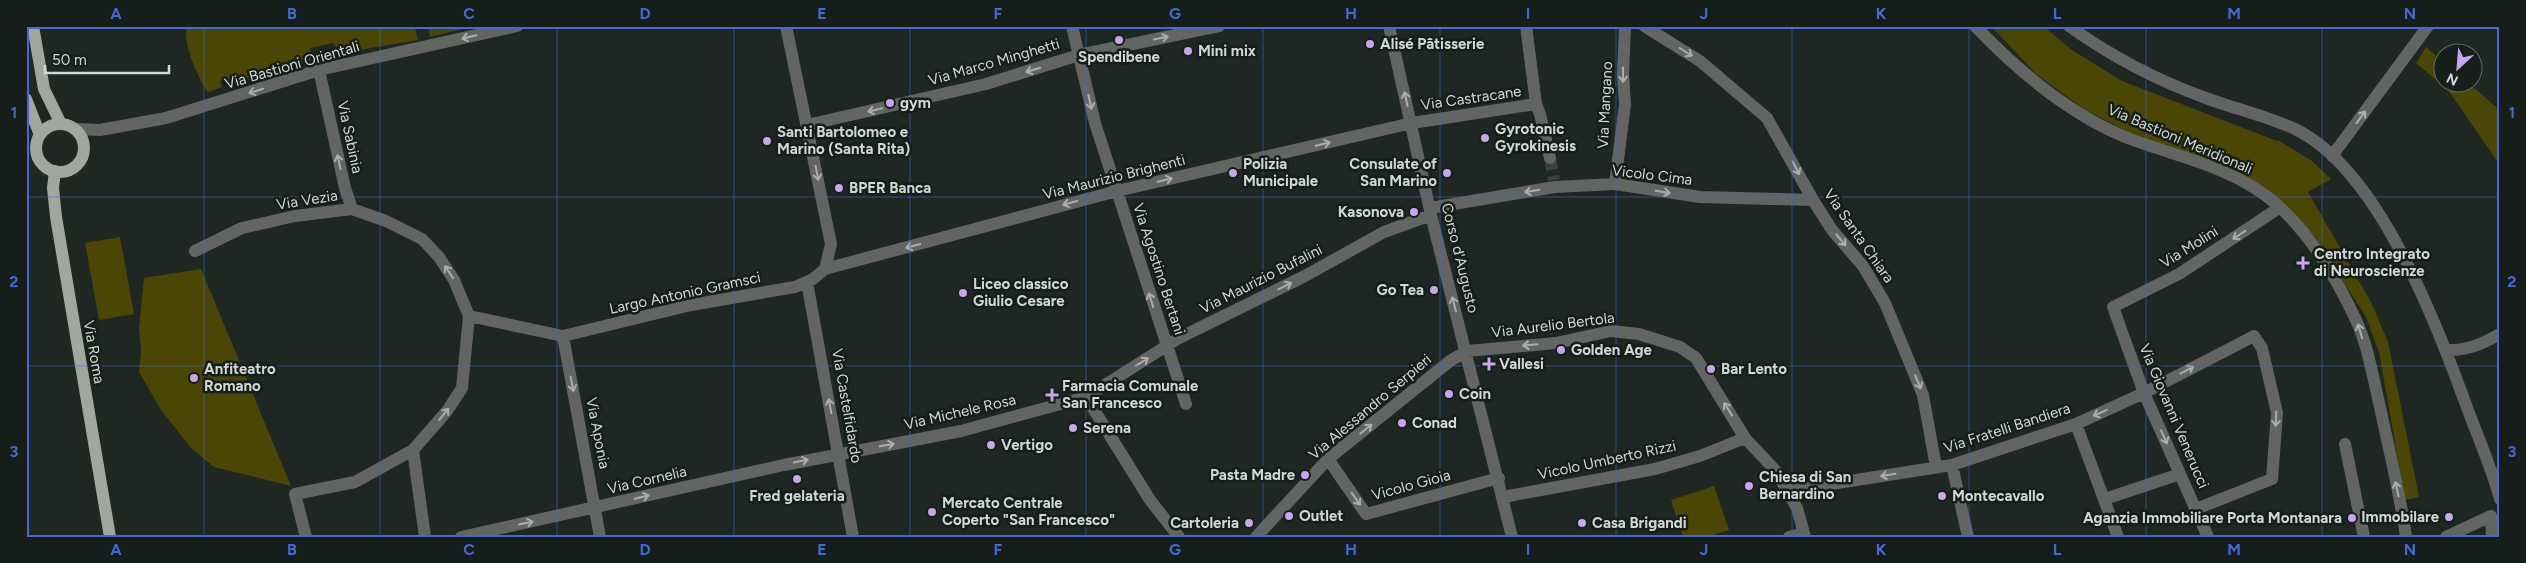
<svg xmlns="http://www.w3.org/2000/svg" width="2526" height="563" font-family="Figtree,sans-serif">
	<style>
		.green { fill: #4b4604 }
		.lines { fill: none; stroke-linecap: round; stroke-linejoin: round }
		.minor-tunnel { stroke: #3a413e; stroke-width: 12; stroke-dasharray: 12 6; stroke-linecap: butt }
		.minor { stroke: #636562; stroke-width: 12 }
		.major { stroke: #a1a69e; stroke-width: 12 }
		.oneway { stroke: #abafac }
		.grid { fill: none; stroke: #4169d7; stroke-width: 1; stroke-opacity: 0.55 }
		.poi-dot { fill: #c8a5ee; stroke: #161e1a; stroke-width: 2 }
		.labels { text-anchor: middle; stroke-width: 5; stroke-linejoin: round; paint-order: stroke }
		.poi-label { font-size: 15px; font-weight: bold; fill: #d2d7d4; stroke: #161e1a; text-anchor: start }
		.street-label { font-size: 15px; fill: #d2d7d4; stroke: #161e1a }
		.neatline { fill: none; stroke: #4169d7; stroke-width: 2 }
		.grid-label { font-size: 16px; text-anchor: middle; font-weight: bold; fill: #4169d7 }
	</style>
	<rect width="100%" height="100%" fill="#1f2723"/>
	<path class="green" d="M 187,26 L 420,26 L 415,28 L 418,40 L 341,53 L 333,43 L 310,48 L 313,59 L 231,85 L 229,79 L 220,81 L 222,87 L 208,92 C 198,78 182,43 187,26 Z
		M 428,26 L 475,26 L 430,37 Z
		M 1991,26 L 2043,26 L 2072,50 L 2122,81 L 2277,141 L 2278,140 L 2312,161 L 2331,179 L 2308,192 L 2371,302 L 2388,342 L 2419,497 L 2405,500 L 2379,352 L 2366,317 L 2315,237 L 2260,185 L 2134,135 L 2084,109 L 2036,74 Z
		M 2426,47 L 2443,62 L 2444,82 L 2468,83 L 2500,110 L 2500,165 L 2448,90 L 2416,63 Z
		M 120,237 L 134,314 L 99,320 L 85,243 Z
		M 201,269 L 291,486 L 214,467 L 191,448 L 161,410 L 139,372 L 141,351 L 139,328 L 144,278 Z
		M 1714,486 L 1729,530 L 1707,537 L 1683,537 L 1671,500 Z"/>
	<g class="lines">
		<path class="minor-tunnel" d="M 1550,158 L 1554,180"/>
		<path class="minor" d="M 1072,26 L 1095,123 L 1186,404
			M 1389,26 L 1431,215 L 1512,537
			M 1526,26 L 1536,104 L 1540,114 L 1550,158
			M 1644,26 L 1700,61 L 1767,118 L 1813,200 L 1832,230 L 1863,266 L 1885,303 L 1923,395 L 1936,467
			M 1975,26 C 2020,73 2072,117 2133,140 C 2174,155 2219,165 2256,189 C 2301,217 2334,273 2356,320 C 2368,346 2373,378 2380,407 C 2389,450 2400,493 2406,537
			M 2069,26 C 2112,57 2156,80 2206,98 C 2235,109 2267,116 2295,129 C 2380,170 2437,326 2468,410 C 2479,440 2492,469 2500,499
			M 319,70 L 345,188 L 352,209
			M 807,125 L 986,84 L 1079,55 L 1219,26
			M 75,129 L 100,130 L 166,118 L 319,70 L 517,26
			M 2332,156 L 2428,26
			M 1615,184 L 1625,104 L 1623,75 L 1625,26
			M 1430,208 L 1555,187 L 1615,184 L 1700,197 L 1813,200
			M 195,251 L 242,228 L 295,216 L 352,209 L 386,221 L 422,239 L 439,257 L 454,280 L 469,316 L 462,388 L 447,411 L 413,450 L 355,482 L 295,494 L 306,537
			M 825,269 L 1117,191 L 1412,123 L 1536,104
			M 807,282 L 853,537
			M 469,316 L 563,336 L 691,305 L 795,287 L 813,279 L 825,269 L 831,244 L 786,26
			M 563,336 L 600,537
			M 2446,350 C 2467,351 2482,344 2500,334
			M 1086,397 L 1150,500 L 1179,537
			M 2076,424 L 2118,537
			M 2345,444 L 2364,537
			M 413,450 L 425,537
			M 1328,459 L 1366,514 L 1499,478
			M 1952,465 L 1968,537
			M 1786,491 L 1952,465 L 2076,424 L 2144,393 L 2254,336 L 2262,348 L 2277,413 L 2272,479 L 2196,509
			M 1503,497 L 1655,469 L 1700,456 L 1745,438
			M 2105,499 L 2180,474
			M 461,537 L 784,465 L 961,431 L 1086,397 L 1179,338 L 1305,276 L 1384,232 L 1431,215
			M 1256,537 L 1328,459 L 1450,361 L 1467,351 L 1556,343 L 1611,331 L 1639,334 L 1680,347 L 1696,358 L 1745,438 L 1775,470 L 1797,508 L 1805,537
			M 1789,537 L 1804,533
			M 2208,537 L 2144,393 L 2113,307 L 2179,274 L 2279,208
			M 2446,537 L 2491,516 L 2492,537"/>
		<path class="major" d="M 33,26 L 44,89 L 61,124
			M 26,99 L 40,135
			M36 148a24 24 0 1 1 48 0a24 24 0 1 1-48 0Z
			M 55,171 L 53,188 L 56,217 L 110,537"/>
	</g>
	<defs><path id="oneway-shaft" d="M-6 0H5M1.5-3L5.5 0L1.5 3" fill="none" stroke-width="1.6" stroke-linecap="round" stroke-linejoin="round" transform="scale(1.25)"/></defs>
	<g class="oneway">
		<use href="#oneway-shaft" transform="translate(469 37) rotate(167)"/>
		<use href="#oneway-shaft" transform="translate(1161 38) rotate(-12)"/>
		<use href="#oneway-shaft" transform="translate(1686 52) rotate(32)"/>
		<use href="#oneway-shaft" transform="translate(1033 70) rotate(163)"/>
		<use href="#oneway-shaft" transform="translate(1623 75) rotate(90)"/>
		<use href="#oneway-shaft" transform="translate(256 91) rotate(162)"/>
		<use href="#oneway-shaft" transform="translate(1406 99) rotate(-103)"/>
		<use href="#oneway-shaft" transform="translate(1090 102) rotate(77)"/>
		<use href="#oneway-shaft" transform="translate(875 110) rotate(167)"/>
		<use href="#oneway-shaft" transform="translate(2361 117) rotate(-54)"/>
		<use href="#oneway-shaft" transform="translate(1323 144) rotate(-13)"/>
		<use href="#oneway-shaft" transform="translate(339 162) rotate(-102)"/>
		<use href="#oneway-shaft" transform="translate(1796 168) rotate(63)"/>
		<use href="#oneway-shaft" transform="translate(817 173) rotate(79)"/>
		<use href="#oneway-shaft" transform="translate(1165 180) rotate(-13)"/>
		<use href="#oneway-shaft" transform="translate(1532 191) rotate(170)"/>
		<use href="#oneway-shaft" transform="translate(1663 192) rotate(9)"/>
		<use href="#oneway-shaft" transform="translate(1070 203) rotate(165)"/>
		<use href="#oneway-shaft" transform="translate(2239 235) rotate(146)"/>
		<use href="#oneway-shaft" transform="translate(1841 240) rotate(50)"/>
		<use href="#oneway-shaft" transform="translate(913 246) rotate(165)"/>
		<use href="#oneway-shaft" transform="translate(449 272) rotate(-123)"/>
		<use href="#oneway-shaft" transform="translate(1285 286) rotate(-26)"/>
		<use href="#oneway-shaft" transform="translate(1151 300) rotate(-108)"/>
		<use href="#oneway-shaft" transform="translate(1454 304) rotate(-105)"/>
		<use href="#oneway-shaft" transform="translate(2360 331) rotate(-107)"/>
		<use href="#oneway-shaft" transform="translate(1530 345) rotate(175)"/>
		<use href="#oneway-shaft" transform="translate(1142 362) rotate(-32)"/>
		<use href="#oneway-shaft" transform="translate(2187 370) rotate(-28)"/>
		<use href="#oneway-shaft" transform="translate(1918 382) rotate(67)"/>
		<use href="#oneway-shaft" transform="translate(572 384) rotate(79)"/>
		<use href="#oneway-shaft" transform="translate(830 406) rotate(-101)"/>
		<use href="#oneway-shaft" transform="translate(1728 409) rotate(-122)"/>
		<use href="#oneway-shaft" transform="translate(2100 413) rotate(156)"/>
		<use href="#oneway-shaft" transform="translate(444 414) rotate(-51)"/>
		<use href="#oneway-shaft" transform="translate(2276 419) rotate(92)"/>
		<use href="#oneway-shaft" transform="translate(1366 429) rotate(-39)"/>
		<use href="#oneway-shaft" transform="translate(2164 437) rotate(66)"/>
		<use href="#oneway-shaft" transform="translate(887 445) rotate(-10)"/>
		<use href="#oneway-shaft" transform="translate(801 461) rotate(-12)"/>
		<use href="#oneway-shaft" transform="translate(1888 475) rotate(171)"/>
		<use href="#oneway-shaft" transform="translate(2397 489) rotate(-102)"/>
		<use href="#oneway-shaft" transform="translate(642 497) rotate(-13)"/>
		<use href="#oneway-shaft" transform="translate(1356 499) rotate(55)"/>
		<use href="#oneway-shaft" transform="translate(526 523) rotate(-12)"/>
	</g>
	<path class="grid" d="M 204,26 L 204,537M 380,26 L 380,537M 557,26 L 557,537M 734,26 L 734,537M 910,26 L 910,537M 1086,26 L 1086,537M 1263,26 L 1263,537M 1440,26 L 1440,537M 1616,26 L 1616,537M 1792,26 L 1792,537M 1969,26 L 1969,537M 2146,26 L 2146,537M 2322,26 L 2322,537M 26,197 L 2500,197M 26,366 L 2500,366"/>
	<g class="poi-dot">
		<circle cx="1119" cy="40" r="5"/>
		<circle cx="1370" cy="44" r="5"/>
		<circle cx="1188" cy="51" r="5"/>
		<circle cx="890" cy="103" r="5"/>
		<circle cx="1485" cy="138" r="5"/>
		<circle cx="767" cy="141" r="5"/>
		<circle cx="1233" cy="173" r="5"/>
		<circle cx="1447" cy="173" r="5"/>
		<circle cx="839" cy="188" r="5"/>
		<circle cx="1414" cy="212" r="5"/>
		<path d="M2300.5 255.5h5v5h5v5h-5v5h-5v-5h-5v-5h5z"/>
		<circle cx="1434" cy="290" r="5"/>
		<circle cx="963" cy="293" r="5"/>
		<circle cx="1561" cy="350" r="5"/>
		<path d="M1486.5 356.5h5v5h5v5h-5v5h-5v-5h-5v-5h5z"/>
		<circle cx="1711" cy="369" r="5"/>
		<circle cx="194" cy="378" r="5"/>
		<circle cx="1449" cy="394" r="5"/>
		<path d="M1049.5 387.5h5v5h5v5h-5v5h-5v-5h-5v-5h5z"/>
		<circle cx="1402" cy="423" r="5"/>
		<circle cx="1073" cy="428" r="5"/>
		<circle cx="991" cy="445" r="5"/>
		<circle cx="1305" cy="475" r="5"/>
		<circle cx="797" cy="479" r="5"/>
		<circle cx="1749" cy="486" r="5"/>
		<circle cx="1942" cy="496" r="5"/>
		<circle cx="932" cy="512" r="5"/>
		<circle cx="1289" cy="516" r="5"/>
		<circle cx="2449" cy="517" r="5"/>
		<circle cx="2352" cy="518" r="5"/>
		<circle cx="1249" cy="523" r="5"/>
		<circle cx="1582" cy="523" r="5"/>
	</g>
	<g class="labels">
		<g class="poi-label">
			<text x="1380" y="49">Alisé Pâtisserie</text>
			<text x="1198" y="56">Mini mix</text>
			<text x="1119" y="62" text-anchor="middle">Spendibene</text>
			<text x="900" y="108">gym</text>
			<text x="1495" y="134">Gyrotonic<tspan x="1495" dy="17">Gyrokinesis</tspan></text>
			<text x="777" y="137">Santi Bartolomeo e<tspan x="777" dy="17">Marino (Santa Rita)</tspan></text>
			<text x="1243" y="169">Polizia<tspan x="1243" dy="17">Municipale</tspan></text>
			<text x="1437" y="169" text-anchor="end">Consulate of<tspan x="1437" dy="17">San Marino</tspan></text>
			<text x="849" y="193">BPER Banca</text>
			<text x="1404" y="217" text-anchor="end">Kasonova</text>
			<text x="2314" y="259">Centro Integrato<tspan x="2314" dy="17">di Neuroscienze</tspan></text>
			<text x="973" y="289">Liceo classico<tspan x="973" dy="17">Giulio Cesare</tspan></text>
			<text x="1424" y="295" text-anchor="end">Go Tea</text>
			<text x="1571" y="355">Golden Age</text>
			<text x="1499" y="369">Vallesi</text>
			<text x="204" y="374">Anfiteatro<tspan x="204" dy="17">Romano</tspan></text>
			<text x="1721" y="374">Bar Lento</text>
			<text x="1062" y="391">Farmacia Comunale<tspan x="1062" dy="17">San Francesco</tspan></text>
			<text x="1459" y="399">Coin</text>
			<text x="1412" y="428">Conad</text>
			<text x="1083" y="433">Serena</text>
			<text x="1001" y="450">Vertigo</text>
			<text x="1295" y="480" text-anchor="end">Pasta Madre</text>
			<text x="1759" y="482">Chiesa di San<tspan x="1759" dy="17">Bernardino</tspan></text>
			<text x="797" y="501" text-anchor="middle">Fred gelateria</text>
			<text x="1952" y="501">Montecavallo</text>
			<text x="942" y="508">Mercato Centrale<tspan x="942" dy="17">Coperto "San Francesco"</tspan></text>
			<text x="1299" y="521">Outlet</text>
			<text x="2439" y="522" text-anchor="end">Immobilare</text>
			<text x="2342" y="523" text-anchor="end">Aganzia Immobiliare Porta Montanara</text>
			<text x="1239" y="528" text-anchor="end">Cartoleria</text>
			<text x="1592" y="528">Casa Brigandi</text>
		</g>
		<g class="street-label">
			<text transform="translate(994 62) rotate(-16)" y="5">Via Marco Minghetti</text>
			<text transform="translate(292 65) rotate(-16)" y="5">Via Bastioni Orientali</text>
			<text transform="translate(1471 98) rotate(-8)" y="5">Via Castracane</text>
			<text transform="translate(1605 105) rotate(-87)" y="5">Via Mangano</text>
			<text transform="translate(350 137) rotate(78)" y="5">Via Sabinia</text>
			<text transform="translate(2180 139) rotate(23)" y="5">Via Bastioni Meridionali</text>
			<text transform="translate(1652 175) rotate(7)" y="5">Vicolo Cima</text>
			<text transform="translate(1114 177) rotate(-14)" y="5">Via Maurizio Brighenti</text>
			<text transform="translate(307 200) rotate(-9)" y="5">Via Vezia</text>
			<text transform="translate(1859 236) rotate(55)" y="5">Via Santa Chiara</text>
			<text transform="translate(2189 247) rotate(-32)" y="5">Via Molini</text>
			<text transform="translate(1460 258) rotate(76)" y="5">Corso d'Augusto</text>
			<text transform="translate(1159 269) rotate(72)" y="5">Via Agostino Bertani</text>
			<text transform="translate(1261 279) rotate(-27)" y="5">Via Maurizio Bufalini</text>
			<text transform="translate(685 293) rotate(-12)" y="5">Largo Antonio Gramsci</text>
			<text transform="translate(1553 325) rotate(-7)" y="5">Via Aurelio Bertola</text>
			<text transform="translate(94 352) rotate(80)" y="5">Via Roma</text>
			<text transform="translate(847 406) rotate(80)" y="5">Via Castelfidardo</text>
			<text transform="translate(1370 407) rotate(-40)" y="5">Via Alessandro Serpieri</text>
			<text transform="translate(960 412) rotate(-13)" y="5">Via Michele Rosa</text>
			<text transform="translate(2174 416) rotate(67)" y="5">Via Giovanni Venerucci</text>
			<text transform="translate(2007 428) rotate(-18)" y="5">Via Fratelli Bandiera</text>
			<text transform="translate(598 433) rotate(79)" y="5">Via Aponia</text>
			<text transform="translate(1607 460) rotate(-12)" y="5">Vicolo Umberto Rizzi</text>
			<text transform="translate(647 480) rotate(-13)" y="5">Via Cornelia</text>
			<text transform="translate(1411 485) rotate(-15)" y="5">Vicolo Gioia</text>
		</g>
	</g>
	<rect width="2526" height="563" fill="none" stroke="#161e1a" stroke-width="55"/>
	<g transform="translate(2458 68) rotate(206)"><circle r="24" fill="#161e1a" stroke="#616864"/>
	<path d="M0-4L9 19L0 12L-9 19Z" fill="#c8a5ee"/>
	<text y="-8" font-size="14" font-weight="bold" text-anchor="middle" fill="#d2d7d4">N</text>
	</g>
	<path d="M45 65v8h124v-8" fill="none" stroke="#d2d7d4" stroke-width="2.5"/>
	<text x="52" y="65" font-size="15" fill="#d2d7d4" stroke="#161e1a" stroke-width="4" paint-order="stroke">50 m</text>
	<rect x="28" y="28" width="2470" height="508" class="neatline"/>
	<g class="grid-label">
		<text x="116" y="19">A</text>
		<text x="292" y="19">B</text>
		<text x="469" y="19">C</text>
		<text x="645" y="19">D</text>
		<text x="822" y="19">E</text>
		<text x="998" y="19">F</text>
		<text x="1175" y="19">G</text>
		<text x="1351" y="19">H</text>
		<text x="1528" y="19">I</text>
		<text x="1704" y="19">J</text>
		<text x="1881" y="19">K</text>
		<text x="2057" y="19">L</text>
		<text x="2234" y="19">M</text>
		<text x="2410" y="19">N</text>
		<text x="14" y="118">1</text>
		<text x="2512" y="118">1</text>
		<text x="14" y="287">2</text>
		<text x="2512" y="287">2</text>
		<text x="14" y="457">3</text>
		<text x="2512" y="457">3</text>
		<text x="116" y="555">A</text>
		<text x="292" y="555">B</text>
		<text x="469" y="555">C</text>
		<text x="645" y="555">D</text>
		<text x="822" y="555">E</text>
		<text x="998" y="555">F</text>
		<text x="1175" y="555">G</text>
		<text x="1351" y="555">H</text>
		<text x="1528" y="555">I</text>
		<text x="1704" y="555">J</text>
		<text x="1881" y="555">K</text>
		<text x="2057" y="555">L</text>
		<text x="2234" y="555">M</text>
		<text x="2410" y="555">N</text>
	</g>
</svg>
